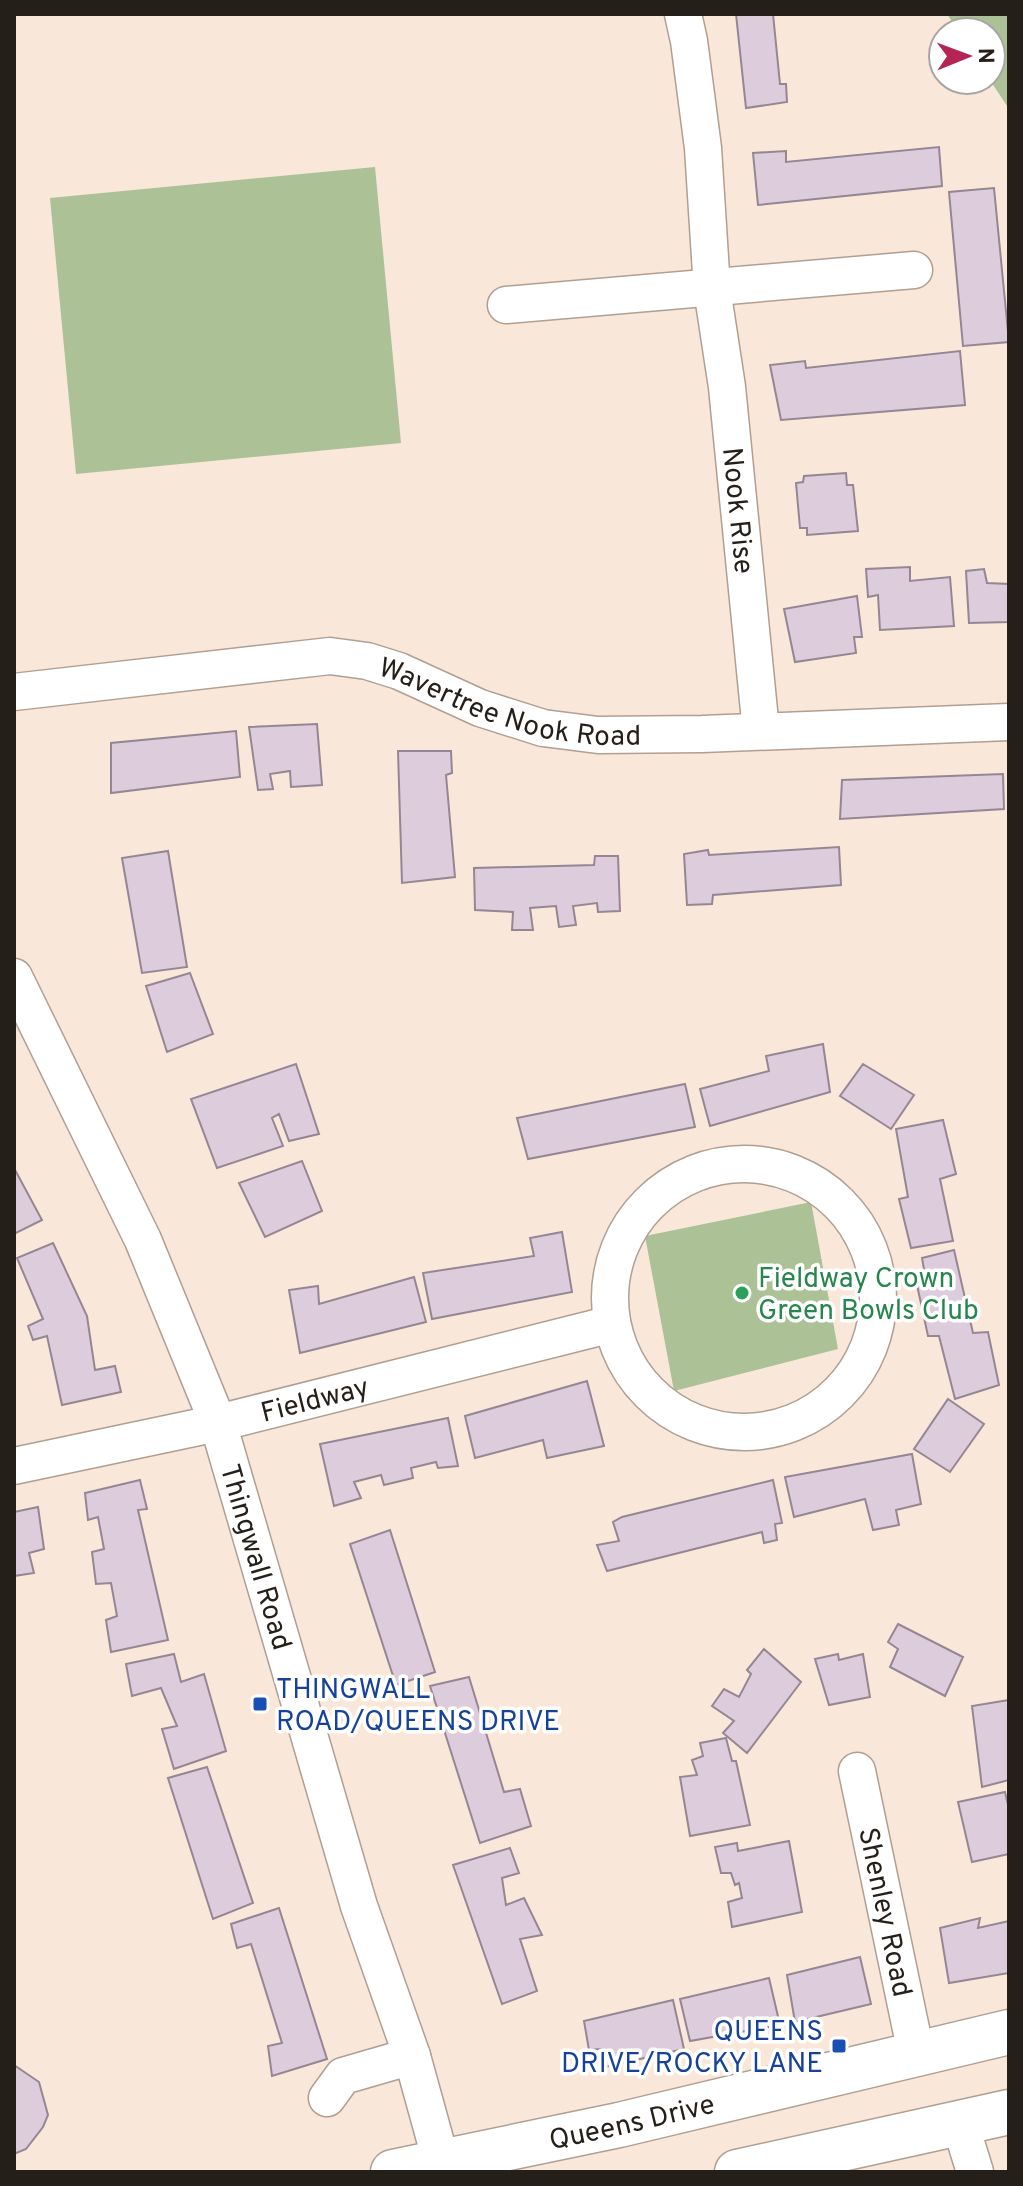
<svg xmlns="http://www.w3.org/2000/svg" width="1023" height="2186" font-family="Overpass,sans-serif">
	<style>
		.green { fill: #acc296 }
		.building { fill: #ddccdb; stroke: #958694; stroke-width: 2 }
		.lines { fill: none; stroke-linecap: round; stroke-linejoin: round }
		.minor-casing { stroke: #b09f92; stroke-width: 39 }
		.highway-casing { stroke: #b09f92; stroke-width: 47 }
		.minor { stroke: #fff; stroke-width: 36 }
		.highway { stroke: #fff; stroke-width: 44 }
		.leisure-dot { fill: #2e9e5b; stroke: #fff; stroke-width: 3 }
		.transit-dot { fill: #1a4fb4; stroke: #fff; stroke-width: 3 }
		.labels { text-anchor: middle; stroke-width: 7; stroke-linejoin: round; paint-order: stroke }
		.street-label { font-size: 28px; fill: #251f1a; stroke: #fff }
		.leisure-label { font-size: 28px; fill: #27864d; stroke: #fff; text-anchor: start }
		.transit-label { font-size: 28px; fill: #164399; stroke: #fff; text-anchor: start }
	</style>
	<rect width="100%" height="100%" fill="#f9e7d9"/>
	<path class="green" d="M 947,14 L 1009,14 L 1009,109 L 990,80 L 991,32 L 959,32 Z
		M 375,167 L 401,443 L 76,474 L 50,198 Z
		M 811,1202 L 838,1349 L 674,1391 L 645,1236 Z"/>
	<path class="building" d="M 736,14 L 773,14 L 780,84 L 786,84 L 787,102 L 746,108 Z
		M 939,147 L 942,186 L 758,205 L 753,153 L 786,151 L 786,162 Z
		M 994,188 L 1009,342 L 963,346 L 949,192 Z
		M 960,351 L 965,405 L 781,420 L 770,365 L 805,361 L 806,368 Z
		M 846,473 L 847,485 L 853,485 L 858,531 L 807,535 L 807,528 L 800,528 L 796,483 L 803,482 L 804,476 Z
		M 910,567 L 910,581 L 950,577 L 954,626 L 880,630 L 878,595 L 868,597 L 866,569 Z
		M 984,569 L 987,583 L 1009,584 L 1009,622 L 969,623 L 966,571 Z
		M 857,596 L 862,637 L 854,637 L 856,653 L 795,662 L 784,609 Z
		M 317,724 L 322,785 L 291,787 L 290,771 L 270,774 L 273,789 L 258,790 L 249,727 Z
		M 236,731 L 240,777 L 111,793 L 111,743 Z
		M 398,751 L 451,751 L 452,773 L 446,775 L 455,877 L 402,883 Z
		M 1003,774 L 1004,809 L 840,819 L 842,780 Z
		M 839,847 L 841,885 L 713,895 L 712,904 L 687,905 L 684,854 L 708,850 L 709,855 Z
		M 168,851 L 187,967 L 142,973 L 122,858 Z
		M 595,856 L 618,856 L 620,911 L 598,912 L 597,903 L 573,906 L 576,925 L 559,927 L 556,906 L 530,908 L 533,930 L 512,930 L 513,912 L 475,910 L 474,868 L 594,865 Z
		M 190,973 L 213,1034 L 167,1052 L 146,986 Z
		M 823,1044 L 830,1092 L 710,1126 L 700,1089 L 769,1071 L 766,1056 Z
		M 296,1064 L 319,1134 L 289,1141 L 279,1114 L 272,1118 L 283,1146 L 217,1168 L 191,1099 Z
		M 863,1064 L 914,1095 L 891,1129 L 840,1096 Z
		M 685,1084 L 695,1127 L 528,1159 L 517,1118 Z
		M 943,1120 L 956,1174 L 940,1179 L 953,1241 L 911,1248 L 899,1199 L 908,1197 L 896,1129 Z
		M 302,1161 L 322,1211 L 265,1237 L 239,1183 Z
		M 14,1168 L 42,1220 L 14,1234 Z
		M 562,1232 L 572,1292 L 432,1319 L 423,1273 L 534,1256 L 530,1238 Z
		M 53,1243 L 87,1316 L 95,1370 L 115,1366 L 121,1392 L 62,1405 L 47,1336 L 33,1340 L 28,1326 L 43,1319 L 17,1258 Z
		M 954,1250 L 973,1333 L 988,1332 L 999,1385 L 955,1399 L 939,1336 L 928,1336 L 917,1285 L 925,1275 L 922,1258 Z
		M 414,1277 L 426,1322 L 300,1353 L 289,1290 L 318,1286 L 319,1304 Z
		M 587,1381 L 604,1446 L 547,1458 L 543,1440 L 475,1458 L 465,1416 Z
		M 948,1399 L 984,1424 L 950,1472 L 914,1449 Z
		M 448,1418 L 458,1466 L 438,1468 L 436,1462 L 411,1468 L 413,1478 L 384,1485 L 381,1475 L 354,1482 L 361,1498 L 334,1506 L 320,1444 Z
		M 912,1454 L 921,1504 L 896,1510 L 899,1525 L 873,1530 L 865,1499 L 794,1517 L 785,1477 Z
		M 140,1480 L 147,1509 L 138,1510 L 168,1640 L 111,1652 L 106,1620 L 117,1616 L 111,1583 L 96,1584 L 92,1552 L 104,1549 L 98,1517 L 88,1520 L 85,1493 Z
		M 773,1480 L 782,1523 L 775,1524 L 777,1540 L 764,1543 L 762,1532 L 607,1571 L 597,1545 L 619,1541 L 613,1522 L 622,1517 Z
		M 38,1507 L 44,1549 L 29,1553 L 34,1573 L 14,1576 L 14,1512 Z
		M 390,1530 L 435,1672 L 396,1685 L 350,1544 Z
		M 898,1624 L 963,1657 L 945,1696 L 890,1667 L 898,1649 L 888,1642 Z
		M 764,1649 L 801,1682 L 747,1753 L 723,1733 L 734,1721 L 712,1706 L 724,1689 L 739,1697 L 751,1674 L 747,1670 Z
		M 174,1654 L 181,1682 L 204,1674 L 226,1751 L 174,1769 L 162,1729 L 177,1726 L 161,1688 L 132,1696 L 126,1664 Z
		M 838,1654 L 839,1660 L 863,1654 L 870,1697 L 829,1705 L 815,1659 Z
		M 469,1677 L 504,1792 L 520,1789 L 531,1826 L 480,1843 L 430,1686 Z
		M 1009,1700 L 1009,1780 L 982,1787 L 972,1706 Z
		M 726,1738 L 732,1761 L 736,1761 L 750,1825 L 690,1836 L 680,1777 L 697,1775 L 692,1760 L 703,1756 L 700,1743 Z
		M 207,1767 L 253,1903 L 213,1919 L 168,1778 Z
		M 1005,1792 L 1009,1809 L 1009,1854 L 972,1862 L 958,1802 Z
		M 789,1841 L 802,1912 L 732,1927 L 728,1902 L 742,1898 L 739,1883 L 735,1885 L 731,1873 L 721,1873 L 715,1847 L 737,1843 L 738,1851 Z
		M 510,1848 L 519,1873 L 502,1878 L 506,1905 L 524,1898 L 542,1935 L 520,1939 L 537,1991 L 502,2004 L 453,1865 Z
		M 279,1908 L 327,2059 L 272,2076 L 268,2046 L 282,2043 L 251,1944 L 237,1948 L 231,1924 Z
		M 980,1918 L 978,1928 L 1009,1921 L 1009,1973 L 949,1983 L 940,1928 Z
		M 860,1957 L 871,2004 L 795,2022 L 787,1975 Z
		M 769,1978 L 780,2025 L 690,2041 L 680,1999 Z
		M 673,2000 L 684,2049 L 605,2067 L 601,2049 L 589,2050 L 584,2021 Z
		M 14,2065 L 39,2082 L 48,2115 L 43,2127 L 26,2149 L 14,2154 Z"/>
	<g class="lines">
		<defs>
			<g id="minor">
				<path id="s1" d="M 683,14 L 689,41 L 703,148 L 712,289 L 727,387 L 761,731"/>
				<path d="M 506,305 L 914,270"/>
				<path id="s2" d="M 14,692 L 330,656 L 367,661 L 399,671 L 480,708 L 543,728 L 598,735 L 702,734 L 1009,722"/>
				<path id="s3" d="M 14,977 L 143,1240 L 218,1423 L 359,1906 L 412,2056 L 444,2172"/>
				<circle cx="744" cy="1298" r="134"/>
				<path id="s4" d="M 14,1466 L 218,1423 L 612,1324"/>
				<path id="s5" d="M 857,1771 L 916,2053"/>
				<path d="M 327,2098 L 343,2076 L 412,2056"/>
				<path d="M 960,2123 L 975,2172"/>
			</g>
			<g id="highway">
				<path id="s6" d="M 393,2172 L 619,2125 L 1009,2032"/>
				<path d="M 737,2172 L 1009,2112"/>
			</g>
		</defs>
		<use href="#minor" class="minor-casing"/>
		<use href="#highway" class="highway-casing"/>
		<use href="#minor" class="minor"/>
		<use href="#highway" class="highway"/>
	</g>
	<circle class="leisure-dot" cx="742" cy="1293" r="8"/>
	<g class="transit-dot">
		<rect x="252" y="1696" width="16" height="16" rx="4"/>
		<rect x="831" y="2038" width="16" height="16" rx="4"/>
	</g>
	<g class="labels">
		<g class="street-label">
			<text dy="10" stroke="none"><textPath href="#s1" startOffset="500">Nook Rise</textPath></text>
			<text dy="10" stroke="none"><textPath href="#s2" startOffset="506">Wavertree Nook Road</textPath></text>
			<text dy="10" stroke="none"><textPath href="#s4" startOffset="308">Fieldway</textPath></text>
			<text dy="10" stroke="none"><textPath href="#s3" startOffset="630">Thingwall Road</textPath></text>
			<text dy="10" stroke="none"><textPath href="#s5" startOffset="144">Shenley Road</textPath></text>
			<text dy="10" stroke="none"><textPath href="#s6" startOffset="244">Queens Drive</textPath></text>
		</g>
		<g class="leisure-label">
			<text x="758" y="1287">Fieldway Crown<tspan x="758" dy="32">Green Bowls Club</tspan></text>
		</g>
		<g class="transit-label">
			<text x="276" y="1698">THINGWALL<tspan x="276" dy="32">ROAD/QUEENS DRIVE</tspan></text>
			<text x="823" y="2040" text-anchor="end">QUEENS<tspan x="823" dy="32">DRIVE/ROCKY LANE</tspan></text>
		</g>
	</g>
	<rect width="1023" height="2186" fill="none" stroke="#251f1a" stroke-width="32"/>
	<g transform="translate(967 56) rotate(89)"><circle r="38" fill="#ffffff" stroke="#a8a5a3" stroke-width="2"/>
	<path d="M0-6L14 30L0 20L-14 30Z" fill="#b42555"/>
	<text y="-12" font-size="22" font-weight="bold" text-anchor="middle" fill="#251f1a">N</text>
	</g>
</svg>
